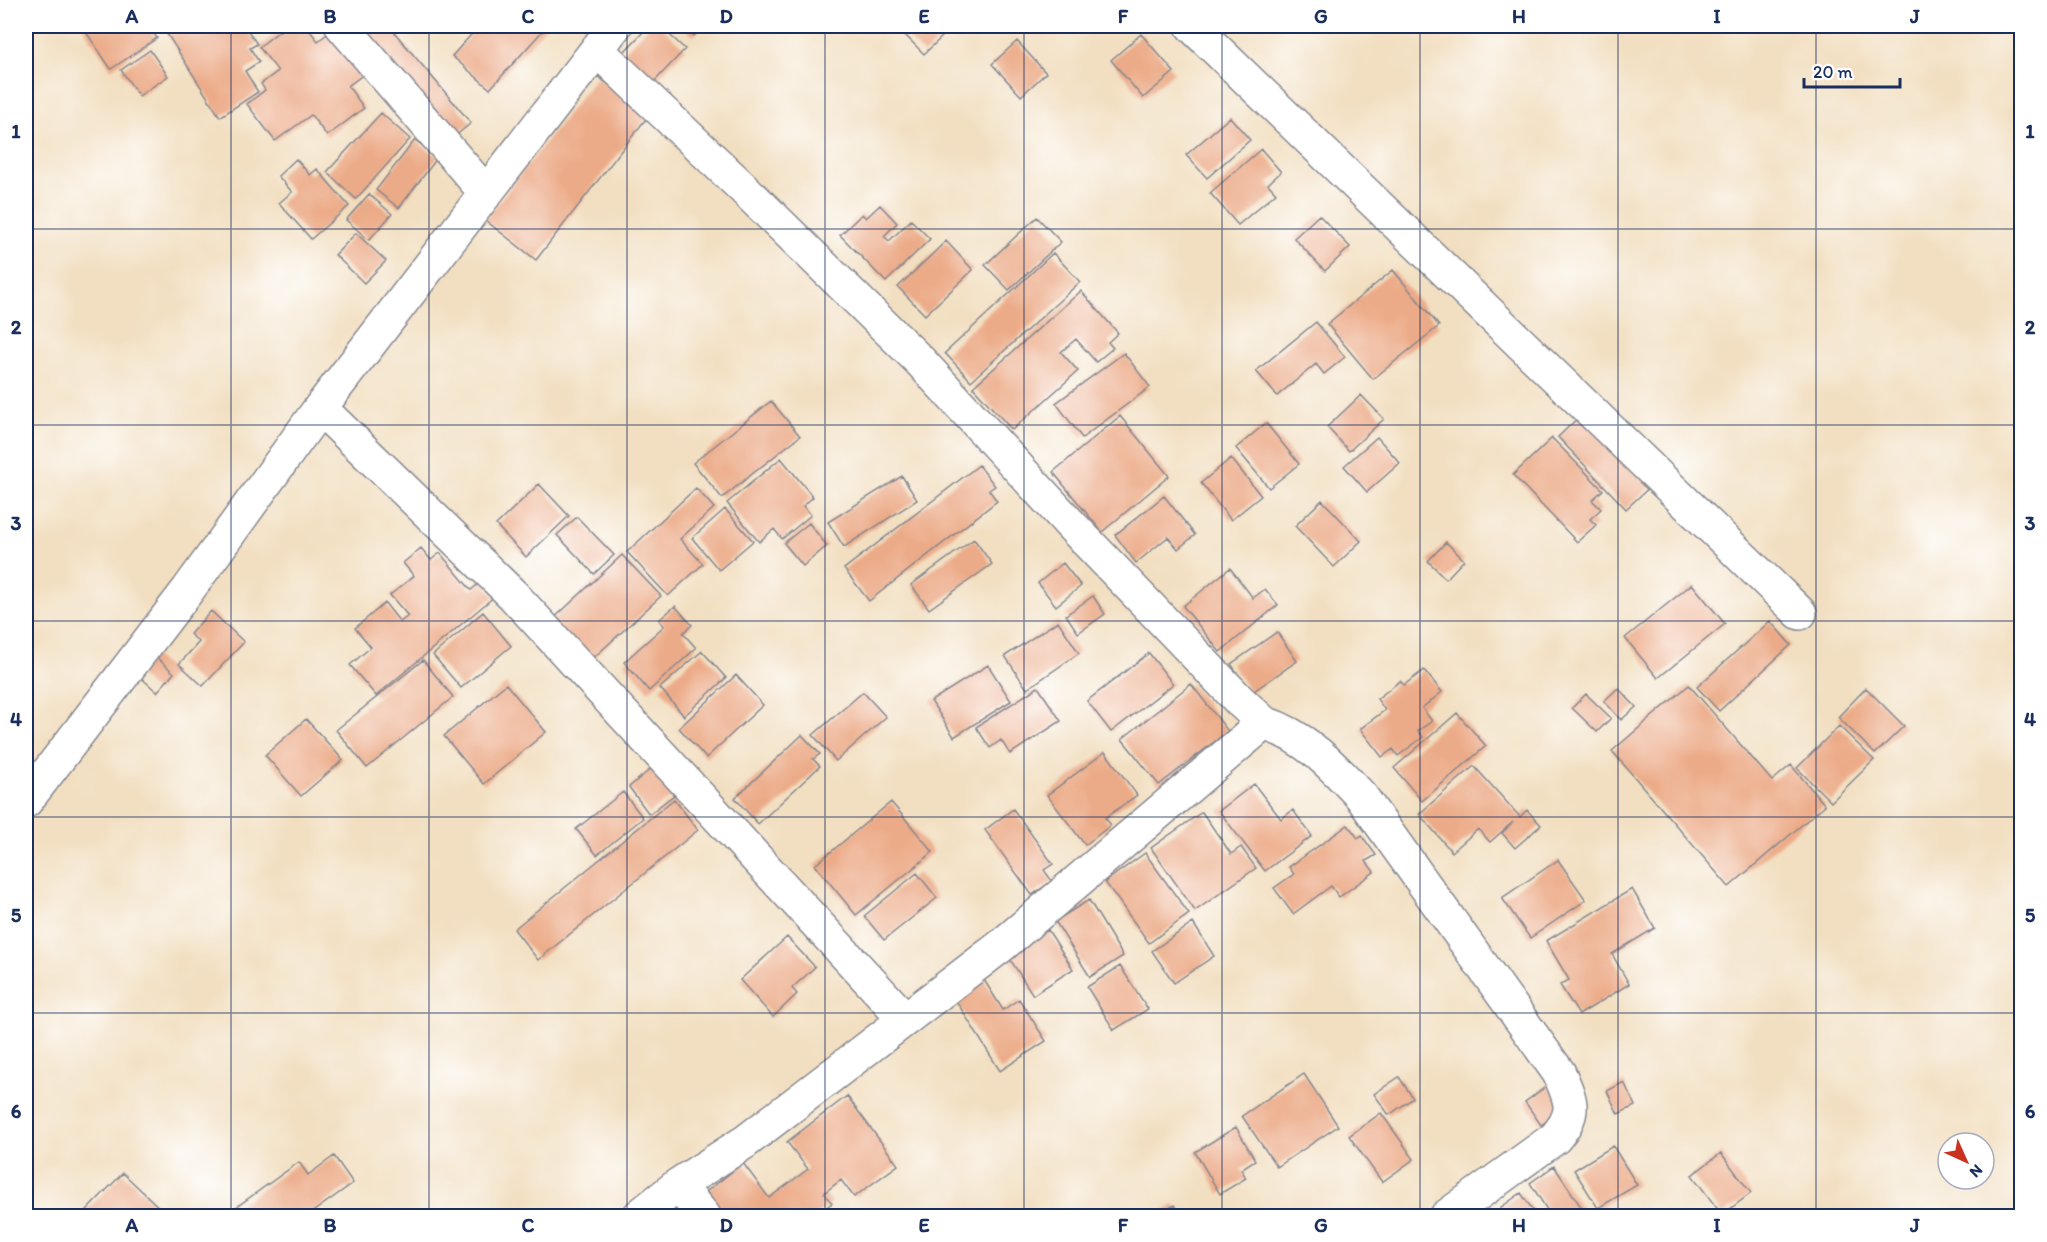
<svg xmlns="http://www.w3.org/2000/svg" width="2047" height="1242" font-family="Itim,sans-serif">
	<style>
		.building { fill: #ecab88 }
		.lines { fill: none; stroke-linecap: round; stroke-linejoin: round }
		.minor-casing { stroke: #868790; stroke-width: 36 }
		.minor { stroke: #fff; stroke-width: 33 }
		.grid { fill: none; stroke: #1b2f5e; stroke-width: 1.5; stroke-opacity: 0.55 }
		.neatline { fill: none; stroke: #1b2f5e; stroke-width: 2 }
		.grid-label { font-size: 20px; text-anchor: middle; font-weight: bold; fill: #1b2f5e }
	</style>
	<rect width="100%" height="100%" fill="#fff"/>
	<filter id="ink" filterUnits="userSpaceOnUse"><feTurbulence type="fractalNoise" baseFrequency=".0167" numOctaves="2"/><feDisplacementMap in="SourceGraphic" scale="12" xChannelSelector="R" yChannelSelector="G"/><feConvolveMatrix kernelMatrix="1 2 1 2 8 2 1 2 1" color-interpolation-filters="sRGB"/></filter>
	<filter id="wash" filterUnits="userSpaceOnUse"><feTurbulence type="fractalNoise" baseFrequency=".008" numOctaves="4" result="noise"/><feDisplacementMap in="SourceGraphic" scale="24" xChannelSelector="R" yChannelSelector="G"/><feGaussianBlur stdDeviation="1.35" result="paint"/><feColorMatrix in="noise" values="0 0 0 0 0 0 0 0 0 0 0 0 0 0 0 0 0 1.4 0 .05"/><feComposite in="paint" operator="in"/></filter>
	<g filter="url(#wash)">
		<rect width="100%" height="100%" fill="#f2dfc1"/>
		<g id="blocks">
			<path class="building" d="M 82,26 L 148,26 L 157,38 L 111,69 Z
				M 162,26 L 245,26 L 257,44 L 250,48 L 259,62 L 245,71 L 258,92 L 220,117 Z
				M 286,26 L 306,26 L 318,41 L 335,28 L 368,71 L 348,86 L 364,108 L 327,136 L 311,115 L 275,141 L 247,104 L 265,90 L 261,84 L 278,71 L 259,47 Z
				M 352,26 L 389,26 L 471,123 L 448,142 Z
				M 479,26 L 547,26 L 490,89 L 452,56 Z
				M 649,26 L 660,26 L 685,49 L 652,84 L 621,55 Z
				M 681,26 L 702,26 L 694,36 Z
				M 896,26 L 937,26 L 945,34 L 924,54 Z
				M 1141,34 L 1174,72 L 1143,98 L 1111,60 Z
				M 1017,41 L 1046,73 L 1021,96 L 992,64 Z
				M 150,50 L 168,76 L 139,96 L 121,70 Z
				M 597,76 L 649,115 L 536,260 L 485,220 Z
				M 381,113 L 410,139 L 356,199 L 327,172 Z
				M 1230,117 L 1250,140 L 1207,178 L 1186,155 Z
				M 415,140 L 438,157 L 399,208 L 376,190 Z
				M 1261,149 L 1281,172 L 1268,184 L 1276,193 L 1238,225 L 1210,193 Z
				M 296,159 L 310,175 L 317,169 L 349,206 L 311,239 L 279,203 L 292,192 L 278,176 Z
				M 369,194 L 392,214 L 369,240 L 346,220 Z
				M 880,205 L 897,223 L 884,236 L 889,241 L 911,220 L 930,239 L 886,282 L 840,235 L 862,214 L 866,218 Z
				M 1319,215 L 1350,247 L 1325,271 L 1294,238 Z
				M 1037,217 L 1061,242 L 1009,290 L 985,265 Z
				M 356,233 L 386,261 L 364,283 L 335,255 Z
				M 946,241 L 973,270 L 925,315 L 898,287 Z
				M 1053,253 L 1080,282 L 971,381 L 945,353 Z
				M 1393,270 L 1439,326 L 1373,379 L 1327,324 Z
				M 1081,291 L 1118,333 L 1108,342 L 1113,348 L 1096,362 L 1076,339 L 1061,352 L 1078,371 L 1012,430 L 973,387 Z
				M 1316,322 L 1345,357 L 1324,374 L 1316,364 L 1277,396 L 1256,371 Z
				M 1124,353 L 1150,387 L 1082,438 L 1056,403 Z
				M 1361,395 L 1384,419 L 1349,451 L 1327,427 Z
				M 771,401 L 800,436 L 722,498 L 693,463 Z
				M 1585,411 L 1653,484 L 1626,509 L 1558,437 Z
				M 1120,416 L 1169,476 L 1102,532 L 1053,472 Z
				M 1266,423 L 1299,464 L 1269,488 L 1236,448 Z
				M 1377,437 L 1400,463 L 1367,492 L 1344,466 Z
				M 1552,438 L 1603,490 L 1592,500 L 1601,509 L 1590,519 L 1596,525 L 1577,542 L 1513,475 Z
				M 781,458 L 813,497 L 803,506 L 811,515 L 782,539 L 774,529 L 759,542 L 727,503 Z
				M 1231,458 L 1261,496 L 1231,520 L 1201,483 Z
				M 979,465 L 995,486 L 989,490 L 997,501 L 869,601 L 844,569 Z
				M 902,476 L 917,500 L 844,547 L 828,522 Z
				M 539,484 L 569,516 L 526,557 L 496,525 Z
				M 696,488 L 714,508 L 680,539 L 703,564 L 668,596 L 627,552 Z
				M 1164,496 L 1195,535 L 1178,549 L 1168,537 L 1136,563 L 1115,535 Z
				M 1322,500 L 1361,541 L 1334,567 L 1295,526 Z
				M 725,509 L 753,541 L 719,570 L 692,538 Z
				M 577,517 L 614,555 L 594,574 L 557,535 Z
				M 809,523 L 827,546 L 803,566 L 784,543 Z
				M 974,539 L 992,564 L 929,609 L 911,585 Z
				M 1446,542 L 1464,560 L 1446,579 L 1428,561 Z
				M 421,548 L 431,560 L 440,553 L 471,590 L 482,581 L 495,596 L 376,696 L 350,665 L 371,647 L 355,628 L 385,603 L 400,622 L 408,616 L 390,595 L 414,576 L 403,563 Z
				M 622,555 L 661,596 L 588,663 L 550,622 Z
				M 1063,563 L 1081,586 L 1056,606 L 1038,583 Z
				M 1230,568 L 1253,598 L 1265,589 L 1278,605 L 1220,652 L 1183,606 Z
				M 1692,584 L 1725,624 L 1658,678 L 1625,638 Z
				M 1093,596 L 1105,614 L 1078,633 L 1066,615 Z
				M 675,606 L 692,625 L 683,633 L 696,648 L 649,691 L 624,662 L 664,626 L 659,620 Z
				M 211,611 L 244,642 L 203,686 L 179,664 L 199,642 L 190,634 Z
				M 483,612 L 511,646 L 461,688 L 433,655 Z
				M 1058,621 L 1079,653 L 1027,689 L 1005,656 Z
				M 1770,621 L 1791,645 L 1719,711 L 1697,687 Z
				M 1277,632 L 1297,661 L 1251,693 L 1231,664 Z
				M 702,651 L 726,678 L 684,716 L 660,688 Z
				M 1149,653 L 1173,684 L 1111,732 L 1087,701 Z
				M 154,655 L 174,673 L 157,692 L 137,674 Z
				M 423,660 L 453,697 L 367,768 L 336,730 Z
				M 988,665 L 1011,701 L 954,737 L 931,701 Z
				M 1424,670 L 1442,692 L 1422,708 L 1432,721 L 1418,731 L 1423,737 L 1398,756 L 1393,749 L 1382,757 L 1360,729 L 1385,710 L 1377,699 L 1400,681 L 1404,685 Z
				M 736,675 L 763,705 L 706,758 L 679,728 Z
				M 506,684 L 546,732 L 484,784 L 444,736 Z
				M 1191,684 L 1228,731 L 1159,785 L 1122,739 Z
				M 1689,685 L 1772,781 L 1791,765 L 1825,805 L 1729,887 L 1612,751 Z
				M 1038,687 L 1061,721 L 1010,754 L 1001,740 L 990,748 L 976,727 Z
				M 1618,688 L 1636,707 L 1621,720 L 1604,701 Z
				M 1866,688 L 1904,726 L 1875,754 L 1838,717 Z
				M 863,692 L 886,717 L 836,761 L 813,735 Z
				M 1586,694 L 1611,718 L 1597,732 L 1572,708 Z
				M 1457,713 L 1486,746 L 1422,801 L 1394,768 Z
				M 306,719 L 343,760 L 301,796 L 265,755 Z
				M 1839,726 L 1874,760 L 1831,802 L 1797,768 Z
				M 802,735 L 820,754 L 813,759 L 820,766 L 758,824 L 735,798 Z
				M 1105,752 L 1137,795 L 1105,818 L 1111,825 L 1085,845 L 1047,795 Z
				M 1474,766 L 1520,817 L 1527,810 L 1541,825 L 1515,848 L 1502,833 L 1513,822 L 1490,842 L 1478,829 L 1452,852 L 1419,814 Z
				M 653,767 L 674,795 L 649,814 L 629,787 Z
				M 1254,784 L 1281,819 L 1293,810 L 1312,836 L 1265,871 L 1219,811 Z
				M 623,792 L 643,818 L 597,855 L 576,829 Z
				M 674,799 L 698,830 L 538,960 L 514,929 Z
				M 891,802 L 933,852 L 856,915 L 815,865 Z
				M 1013,809 L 1053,864 L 1044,870 L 1052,881 L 1032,895 L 985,830 Z
				M 1202,812 L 1231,854 L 1241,847 L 1256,868 L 1195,911 L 1151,848 Z
				M 1348,825 L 1358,838 L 1362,836 L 1376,855 L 1366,861 L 1374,872 L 1339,897 L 1331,886 L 1293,914 L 1274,888 L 1294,874 L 1289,867 Z
				M 1145,853 L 1189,914 L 1149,943 L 1105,882 Z
				M 1558,860 L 1586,900 L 1530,938 L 1502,898 Z
				M 917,873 L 937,898 L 884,940 L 864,916 Z
				M 1632,889 L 1655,928 L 1612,954 L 1629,984 L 1579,1015 L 1560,985 L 1569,980 L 1546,941 Z
				M 1089,900 L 1123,956 L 1090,977 L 1055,921 Z
				M 1193,923 L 1214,956 L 1174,983 L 1152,951 Z
				M 1048,930 L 1073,969 L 1033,995 L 1008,956 Z
				M 787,937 L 815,967 L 792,988 L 797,994 L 773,1017 L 740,980 Z
				M 1120,966 L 1148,1009 L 1114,1030 L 1087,987 Z
				M 984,980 L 1003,1010 L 1019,999 L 1046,1041 L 1000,1071 L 955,999 Z
				M 1304,1074 L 1338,1126 L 1277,1167 L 1242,1116 Z
				M 1399,1077 L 1413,1098 L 1389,1115 L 1374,1094 Z
				M 1624,1082 L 1635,1106 L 1618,1114 L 1607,1091 Z
				M 1548,1085 L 1564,1108 L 1541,1125 L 1525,1102 Z
				M 847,1096 L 898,1165 L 854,1197 L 841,1180 L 824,1193 L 832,1203 L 814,1216 L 724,1216 L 706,1192 L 743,1163 L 769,1198 L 808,1169 L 787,1142 Z
				M 1381,1113 L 1414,1159 L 1382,1182 L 1349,1136 Z
				M 1236,1127 L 1255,1160 L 1241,1169 L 1246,1178 L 1220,1194 L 1195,1152 Z
				M 1613,1146 L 1637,1185 L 1598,1208 L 1574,1170 Z
				M 1721,1153 L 1751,1193 L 1722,1215 L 1692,1175 Z
				M 334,1156 L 353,1183 L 307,1216 L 241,1216 L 235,1208 L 299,1162 L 308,1175 Z
				M 1554,1166 L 1587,1216 L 1551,1216 L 1530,1183 Z
				M 123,1173 L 168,1216 L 93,1216 L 87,1210 Z
				M 1521,1193 L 1537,1216 L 1505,1216 L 1500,1208 Z
				M 1174,1205 L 1181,1216 L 1157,1216 Z"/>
		</g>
	</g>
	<g filter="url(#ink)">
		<use href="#blocks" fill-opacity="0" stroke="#868790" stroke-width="1.5"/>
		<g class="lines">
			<defs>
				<path id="minor" d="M 342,26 L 486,193
					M 1192,26 L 1800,613
					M 597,50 L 741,186 L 920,361 L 1071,525 L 1240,701 L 1264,723 L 1001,946 L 745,1142 L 678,1185 L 639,1216
					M 320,408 L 513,595 L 905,1019
					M 1264,723 C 1305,736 1333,766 1361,796 L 1559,1073 C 1572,1103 1577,1112 1555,1138 L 1447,1216
					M 26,801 L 188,590 L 320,408 L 615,26
					M 678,1185 L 704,1216"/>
			</defs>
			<use href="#minor" class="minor-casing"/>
			<use href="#minor" class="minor"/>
		</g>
	</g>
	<path class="grid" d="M 231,26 L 231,1216M 429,26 L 429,1216M 627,26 L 627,1216M 825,26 L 825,1216M 1024,26 L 1024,1216M 1222,26 L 1222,1216M 1420,26 L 1420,1216M 1618,26 L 1618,1216M 1816,26 L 1816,1216M 26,229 L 2022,229M 26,425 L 2022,425M 26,621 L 2022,621M 26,817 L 2022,817M 26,1013 L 2022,1013"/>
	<rect width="2047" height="1242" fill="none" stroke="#fff" stroke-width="66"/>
	<g transform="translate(1966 1161) rotate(135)"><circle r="28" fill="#ffffff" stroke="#a4acbf" stroke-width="1.5"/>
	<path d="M0-4.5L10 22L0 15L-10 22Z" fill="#c8321e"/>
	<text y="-9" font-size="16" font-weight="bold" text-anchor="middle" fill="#1b2f5e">N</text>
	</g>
	<path d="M1804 78v9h96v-9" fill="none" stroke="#1b2f5e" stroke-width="3"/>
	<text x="1813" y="78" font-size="18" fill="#1b2f5e" stroke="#ffffff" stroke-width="4.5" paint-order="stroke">20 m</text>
	<rect x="33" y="33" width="1981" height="1176" class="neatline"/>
	<g class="grid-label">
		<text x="132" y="23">A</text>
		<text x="330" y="23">B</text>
		<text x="528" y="23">C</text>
		<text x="726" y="23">D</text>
		<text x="924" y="23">E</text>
		<text x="1123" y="23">F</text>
		<text x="1321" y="23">G</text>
		<text x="1519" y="23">H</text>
		<text x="1717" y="23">I</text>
		<text x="1915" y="23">J</text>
		<text x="16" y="138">1</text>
		<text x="2030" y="138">1</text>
		<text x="16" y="334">2</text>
		<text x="2030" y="334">2</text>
		<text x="16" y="530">3</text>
		<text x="2030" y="530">3</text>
		<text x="16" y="726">4</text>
		<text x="2030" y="726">4</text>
		<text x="16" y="922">5</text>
		<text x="2030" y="922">5</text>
		<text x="16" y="1118">6</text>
		<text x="2030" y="1118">6</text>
		<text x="132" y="1232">A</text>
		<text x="330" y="1232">B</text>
		<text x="528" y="1232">C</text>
		<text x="726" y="1232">D</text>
		<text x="924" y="1232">E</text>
		<text x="1123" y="1232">F</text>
		<text x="1321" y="1232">G</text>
		<text x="1519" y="1232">H</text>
		<text x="1717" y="1232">I</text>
		<text x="1915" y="1232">J</text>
	</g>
</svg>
